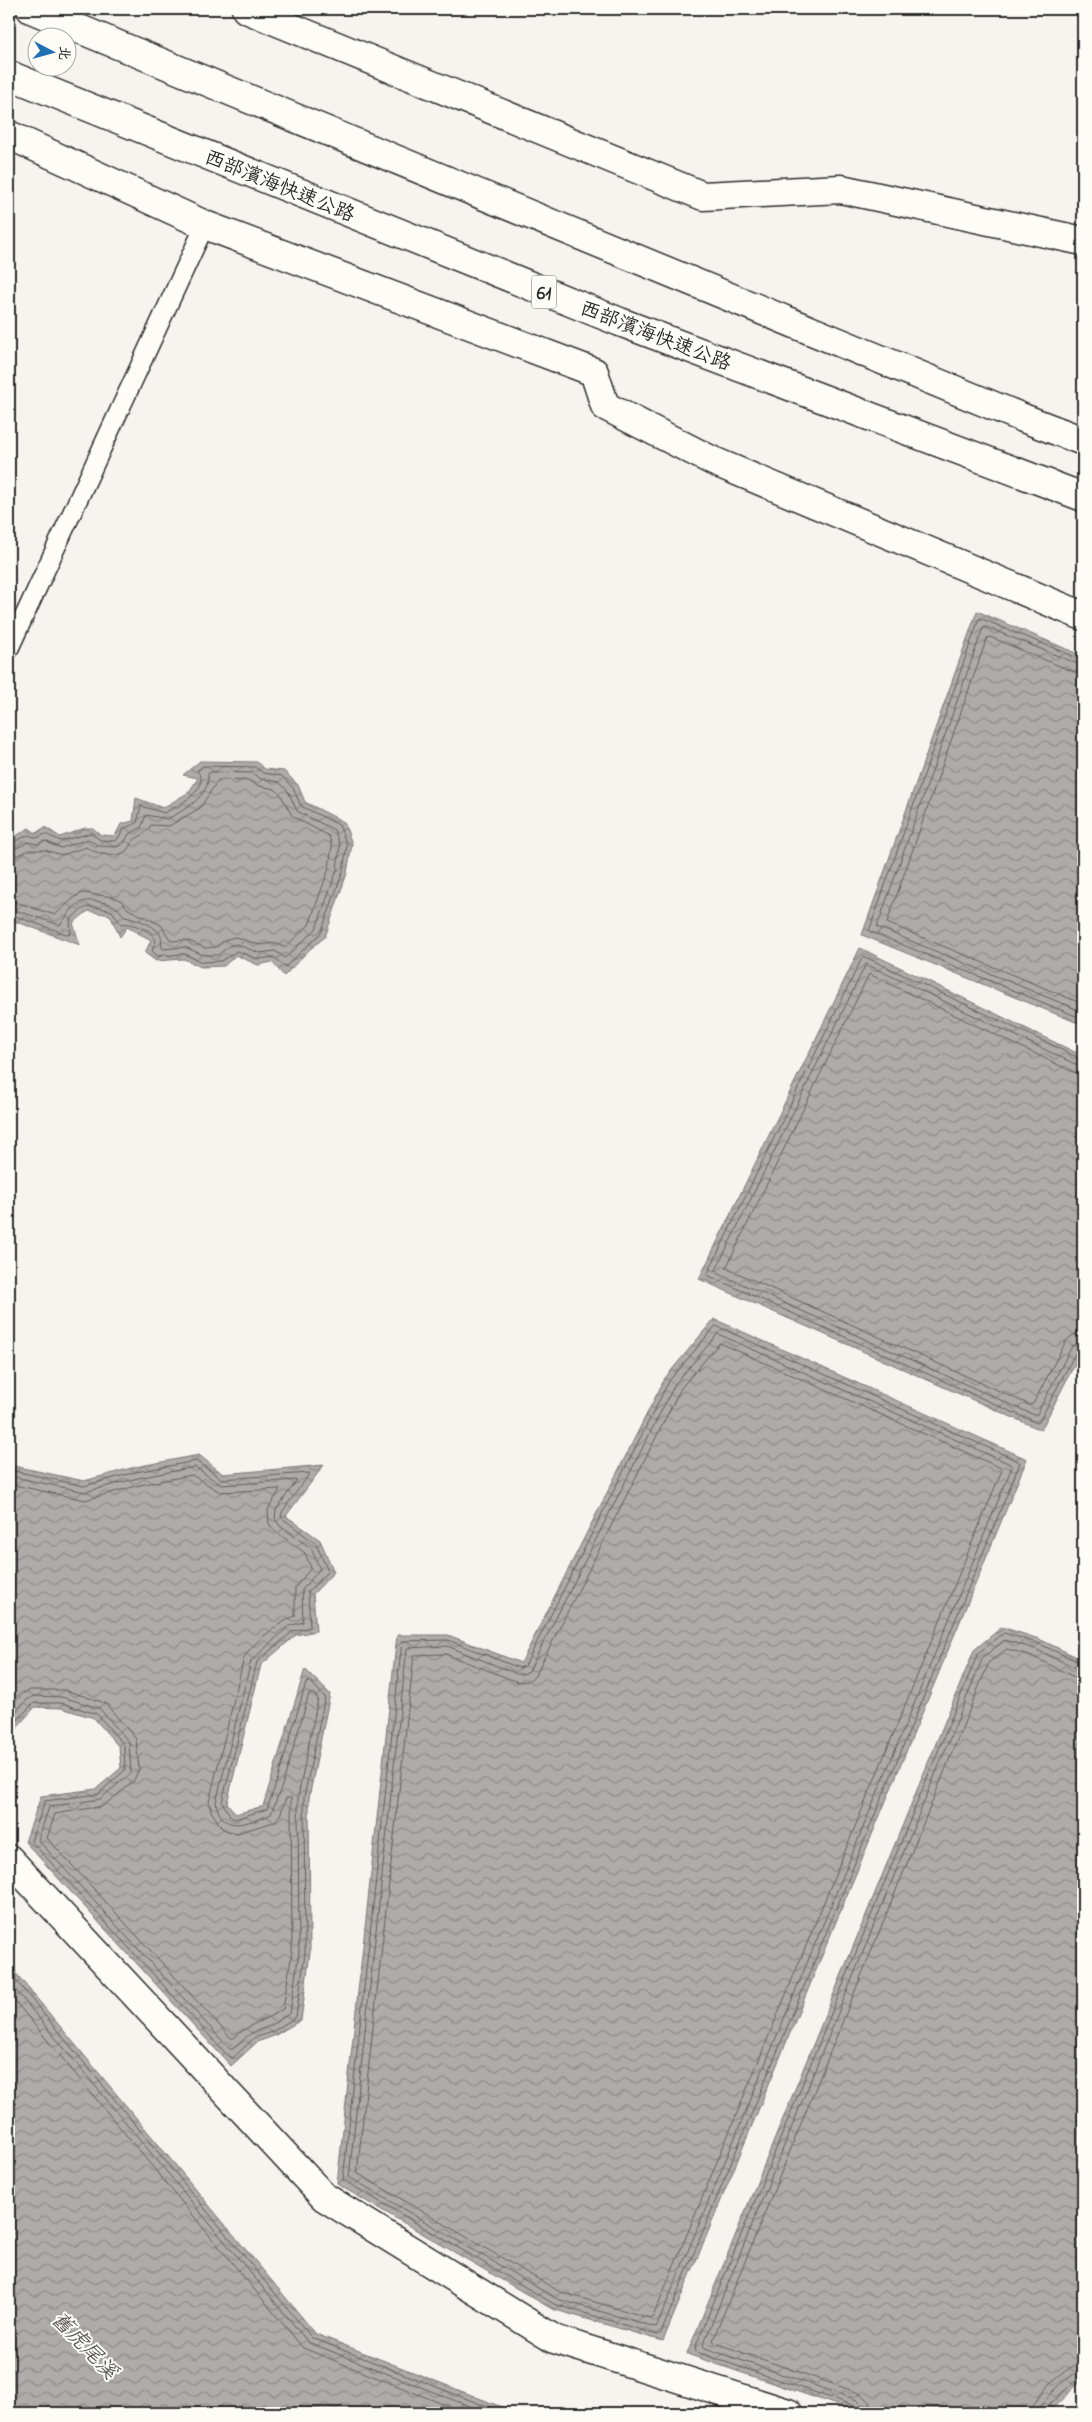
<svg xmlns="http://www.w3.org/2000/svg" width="1092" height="2422" font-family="'Indie Flower','LXGW WenKai TC',sans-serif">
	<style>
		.water { fill: url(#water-waves); stroke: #797877 }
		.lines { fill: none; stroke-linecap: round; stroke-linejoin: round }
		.shore { stroke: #5f5f5d; stroke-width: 1 }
		.service-casing { stroke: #2b2b2b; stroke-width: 21 }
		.minor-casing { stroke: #2b2b2b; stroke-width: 31 }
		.trunk-casing { stroke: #2b2b2b; stroke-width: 31 }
		.service { stroke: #fdfcf7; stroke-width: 18 }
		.minor { stroke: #fdfcf7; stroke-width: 28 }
		.trunk { stroke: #fdfcf7; stroke-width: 28 }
		.labels { text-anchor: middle; stroke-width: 4; stroke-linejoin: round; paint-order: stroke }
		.shield { fill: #fdfcf7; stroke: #6a6a68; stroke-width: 1 }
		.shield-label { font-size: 19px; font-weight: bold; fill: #2b2b2b }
		.street-label { font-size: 20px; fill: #2b2b2b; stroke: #fdfcf7 }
		.water-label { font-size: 21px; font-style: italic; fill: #585857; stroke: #fdfcf7 }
	</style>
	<defs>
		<pattern id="water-waves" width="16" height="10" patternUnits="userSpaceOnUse" patternTransform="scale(1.25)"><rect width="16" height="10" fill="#adaca9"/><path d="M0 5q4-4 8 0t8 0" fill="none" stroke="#8d8c8a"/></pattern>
	</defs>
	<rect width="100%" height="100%" fill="#f5f4ef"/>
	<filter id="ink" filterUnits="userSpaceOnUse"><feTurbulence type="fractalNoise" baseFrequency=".02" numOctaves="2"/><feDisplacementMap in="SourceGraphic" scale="10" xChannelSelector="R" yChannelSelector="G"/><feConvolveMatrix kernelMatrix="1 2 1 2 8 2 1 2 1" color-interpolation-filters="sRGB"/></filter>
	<g filter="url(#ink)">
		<path class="water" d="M 977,611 L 1083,656 L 1083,1025 L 862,935 Z
			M 200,761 L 257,762 L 265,769 L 284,771 L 298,785 L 305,802 L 344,822 L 352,844 L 347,873 L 325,937 L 310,949 L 284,976 L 272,962 L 258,965 L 236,955 L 224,966 L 201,967 L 184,959 L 156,961 L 145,953 L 151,940 L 127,927 L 120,937 L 110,915 L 88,911 L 73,923 L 80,945 L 9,919 L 9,834 L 13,838 L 29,828 L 36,833 L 45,827 L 60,837 L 85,828 L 93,828 L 101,835 L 115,836 L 121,824 L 133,821 L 136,798 L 163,808 L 189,792 L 198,778 L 183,775 Z
			M 860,948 L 1083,1056 L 1083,1348 L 1041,1430 L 699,1279 Z
			M 714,1319 L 1027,1459 L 663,2341 L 552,2309 L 337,2184 L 397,1635 L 448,1635 L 521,1663 L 665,1378 Z
			M 199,1455 L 223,1474 L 324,1465 L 286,1516 L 320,1540 L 334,1572 L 313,1594 L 316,1631 L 296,1635 L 261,1665 L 227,1803 L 236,1814 L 263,1806 L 305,1669 L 330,1694 L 309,1798 L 310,1953 L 301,2020 L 274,2036 L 257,2042 L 231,2066 L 25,1842 L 41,1796 L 96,1789 L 121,1768 L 119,1747 L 94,1718 L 61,1708 L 35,1707 L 18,1726 L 9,1759 L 9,1465 L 84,1481 L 135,1467 Z
			M 1002,1627 L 1039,1639 L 1083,1660 L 1083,2379 L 1048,2413 L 860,2413 L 687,2354 L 974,1650 Z
			M 9,1965 L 316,2334 L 517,2413 L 9,2413 Z"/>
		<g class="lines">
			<path class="shore" d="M 1083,660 L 982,619 L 979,619 L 869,931 L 1083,1019
				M 1083,666 L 986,627 L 983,628 L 877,927 L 1083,1012
				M 1083,674 L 1074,672 L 990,637 L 987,638 L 887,923 L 1083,1004
				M 9,841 L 14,842 L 28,835 L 37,838 L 45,834 L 61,841 L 91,833 L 100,840 L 116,841 L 125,828 L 137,823 L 141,806 L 164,813 C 178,806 213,788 197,771 L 203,766 L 255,767 L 263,773 L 282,776 L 293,788 L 301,806 L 339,825 L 347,845 L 343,871 L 321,933 L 285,967 L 274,957 L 258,959 L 237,951 L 221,961 L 202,962 L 184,954 L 158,956 L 152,951 L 156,941 C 153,930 130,922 121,924 L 112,911 C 89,905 87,903 70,920 L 71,933 L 69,935 L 9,914
				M 9,848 L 17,848 L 28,842 L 37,844 L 45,841 L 61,848 L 88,839 L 99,846 L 117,847 L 124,843 L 129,834 L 141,828 L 146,815 L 167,819 C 183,811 211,796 208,774 L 210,772 L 252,773 L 261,779 L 279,782 L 288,791 L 297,811 L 334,830 L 340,845 L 337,870 L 316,929 L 285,958 L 275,951 L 259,953 L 236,944 L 229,946 L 218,955 L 203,955 L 185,947 L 163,949 C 160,945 163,939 160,934 C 155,925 133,917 124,916 C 117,906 113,904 101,902 C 77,897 73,908 60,925 L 9,908
				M 9,856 L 19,855 L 29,850 L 45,850 L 62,855 L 86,847 C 97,854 116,860 127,850 C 130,847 131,842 134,840 C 142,834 145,836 151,825 L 169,826 L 200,808 L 218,780 L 250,781 L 259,786 L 275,789 L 281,795 L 292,816 L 329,836 L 332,846 L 329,868 L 309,925 L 285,947 L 274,943 L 260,945 L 236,937 L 227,939 L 216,947 L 205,948 L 186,940 L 171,941 L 161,925 L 128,909 L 122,901 L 113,897 L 83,893 L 76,896 L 55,915 L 9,900
				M 1083,1060 L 863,956 L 707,1275 L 1037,1423 L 1039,1422 L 1077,1350 L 1083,1347
				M 1083,1066 L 1077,1065 L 866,964 L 715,1272 L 1034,1415 L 1037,1414 L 1072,1346 L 1083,1341
				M 1083,1074 L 1073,1072 L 869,974 L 726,1268 L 1030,1405 L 1033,1404 L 1066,1341 L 1073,1335 L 1083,1333
				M 716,1326 L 1018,1461 L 1020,1463 L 661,2333 L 658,2335 L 554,2304 L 343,2180 L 402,1641 L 448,1640 L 519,1668 L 525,1666 L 669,1381 Z
				M 718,1334 L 1010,1464 L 1012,1467 L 657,2326 L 655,2327 L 557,2299 L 349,2177 L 407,1648 L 447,1646 L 517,1674 L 523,1674 L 529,1671 L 675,1384 Z
				M 720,1343 L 1001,1468 L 1002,1470 L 653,2317 L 650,2318 L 560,2292 L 357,2173 L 414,1655 L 445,1654 L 518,1682 L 528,1681 L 535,1676 L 681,1388 Z
				M 9,1470 L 84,1486 L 136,1472 L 196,1461 L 222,1479 L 310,1473 L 282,1512 L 281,1517 L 316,1544 L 328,1571 L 308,1592 L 310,1627 L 293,1631 L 257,1662 L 222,1802 L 231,1817 L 235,1819 L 267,1809 L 278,1778 L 306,1683 L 310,1681 L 325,1697 L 304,1797 L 305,1953 L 296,2017 L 272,2032 L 254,2038 L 233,2058 L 230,2058 L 31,1841 L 45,1801 L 98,1794 L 125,1770 L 124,1745 L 97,1714 L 61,1703 L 34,1703 L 14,1723 L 9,1740
				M 9,1476 L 85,1492 L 138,1478 L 195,1467 L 221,1485 L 297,1480 L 276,1510 L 275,1519 L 280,1526 L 311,1548 L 320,1569 L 302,1590 L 303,1622 L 289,1626 L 251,1661 L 216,1802 C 220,1825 233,1827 252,1821 C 259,1819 265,1818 271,1814 L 284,1780 L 309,1694 L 313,1693 L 318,1699 L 298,1797 L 299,1952 L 290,2013 L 270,2026 L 251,2033 L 233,2049 L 230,2049 L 38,1840 L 49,1807 L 100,1799 L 131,1773 L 129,1742 L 99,1708 L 62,1697 L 34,1696 L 27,1700 L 9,1719
				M 9,1484 L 85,1500 L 140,1485 L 192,1475 L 220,1492 L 280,1489 L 268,1510 L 269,1524 L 275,1531 L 305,1553 L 311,1568 L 295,1588 L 295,1616 C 281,1621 251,1644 244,1658 L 209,1802 L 211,1811 L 221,1827 L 227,1831 L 237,1833 L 274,1822 L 280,1815 L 286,1798 L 291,1798 L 292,1952 L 283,2009 C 266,2020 248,2024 234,2038 L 231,2038 L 47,1838 L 55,1814 L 103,1806 L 133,1782 L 139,1769 L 136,1739 L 105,1703 L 65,1690 L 30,1690 L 22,1694 L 9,1708
				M 9,1972 L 312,2338 L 503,2413
				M 9,1982 L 308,2342 L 486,2413
				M 9,1994 L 303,2348 L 465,2413
				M 858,2413 L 855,2406 L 696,2352 L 695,2348 L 978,1653 L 1004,1633 L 1037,1643 L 1083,1664
				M 865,2413 L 863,2406 L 857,2400 L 705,2348 L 703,2345 L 983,1657 L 1005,1640 L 1035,1649 L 1083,1671
				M 872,2413 L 870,2402 L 862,2394 L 715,2343 L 713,2340 L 989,1662 L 1007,1649 L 1032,1656 L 1074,1677 L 1083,1678
				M 1031,2413 C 1032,2398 1068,2363 1083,2363
				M 1039,2413 C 1039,2402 1072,2371 1083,2370
				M 1045,2413 L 1047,2407 L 1078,2378 L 1083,2377"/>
			<defs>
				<path id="service" d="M 9,649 L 205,225"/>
				<path id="minor" d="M 246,9 L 703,196 L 841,189 L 1083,241
					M 9,135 L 205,225 L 594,372 L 605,406 L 713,461 L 1083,616
					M 9,1859 L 324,2197 L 554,2339 L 788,2413"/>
				<path id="trunk" d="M 31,9 L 1023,418 L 1083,441
					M 9,75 L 620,322 L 1083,497"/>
			</defs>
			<use href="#service" class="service-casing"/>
			<use href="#minor" class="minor-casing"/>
			<use href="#trunk" class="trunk-casing"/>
			<use href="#service" class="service"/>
			<use href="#minor" class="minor"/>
			<use href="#trunk" class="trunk"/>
		</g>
	</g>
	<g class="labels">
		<rect class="shield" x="531.5" y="275.5" width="25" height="33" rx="4"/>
		<g class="shield-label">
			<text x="544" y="299">61</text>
		</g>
		<g class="street-label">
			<text transform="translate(280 185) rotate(22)" y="7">西部濱海快速公路</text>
			<text transform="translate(656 335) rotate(21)" y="7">西部濱海快速公路</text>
		</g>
		<g class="water-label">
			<text transform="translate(85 2345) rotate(46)" y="7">舊虎尾溪</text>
		</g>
	</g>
	<rect width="1092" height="2422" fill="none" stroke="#fdfcf7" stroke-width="30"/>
	<rect x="15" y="15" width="1062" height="2392" fill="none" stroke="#2b2b2b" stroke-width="2" filter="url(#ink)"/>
	<g transform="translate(52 52) rotate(96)"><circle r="24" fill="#fdfcf7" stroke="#a9a8a5"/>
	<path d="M0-4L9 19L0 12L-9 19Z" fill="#1f6fb2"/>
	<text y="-8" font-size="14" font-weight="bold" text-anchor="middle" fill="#2b2b2b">北</text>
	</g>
</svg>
